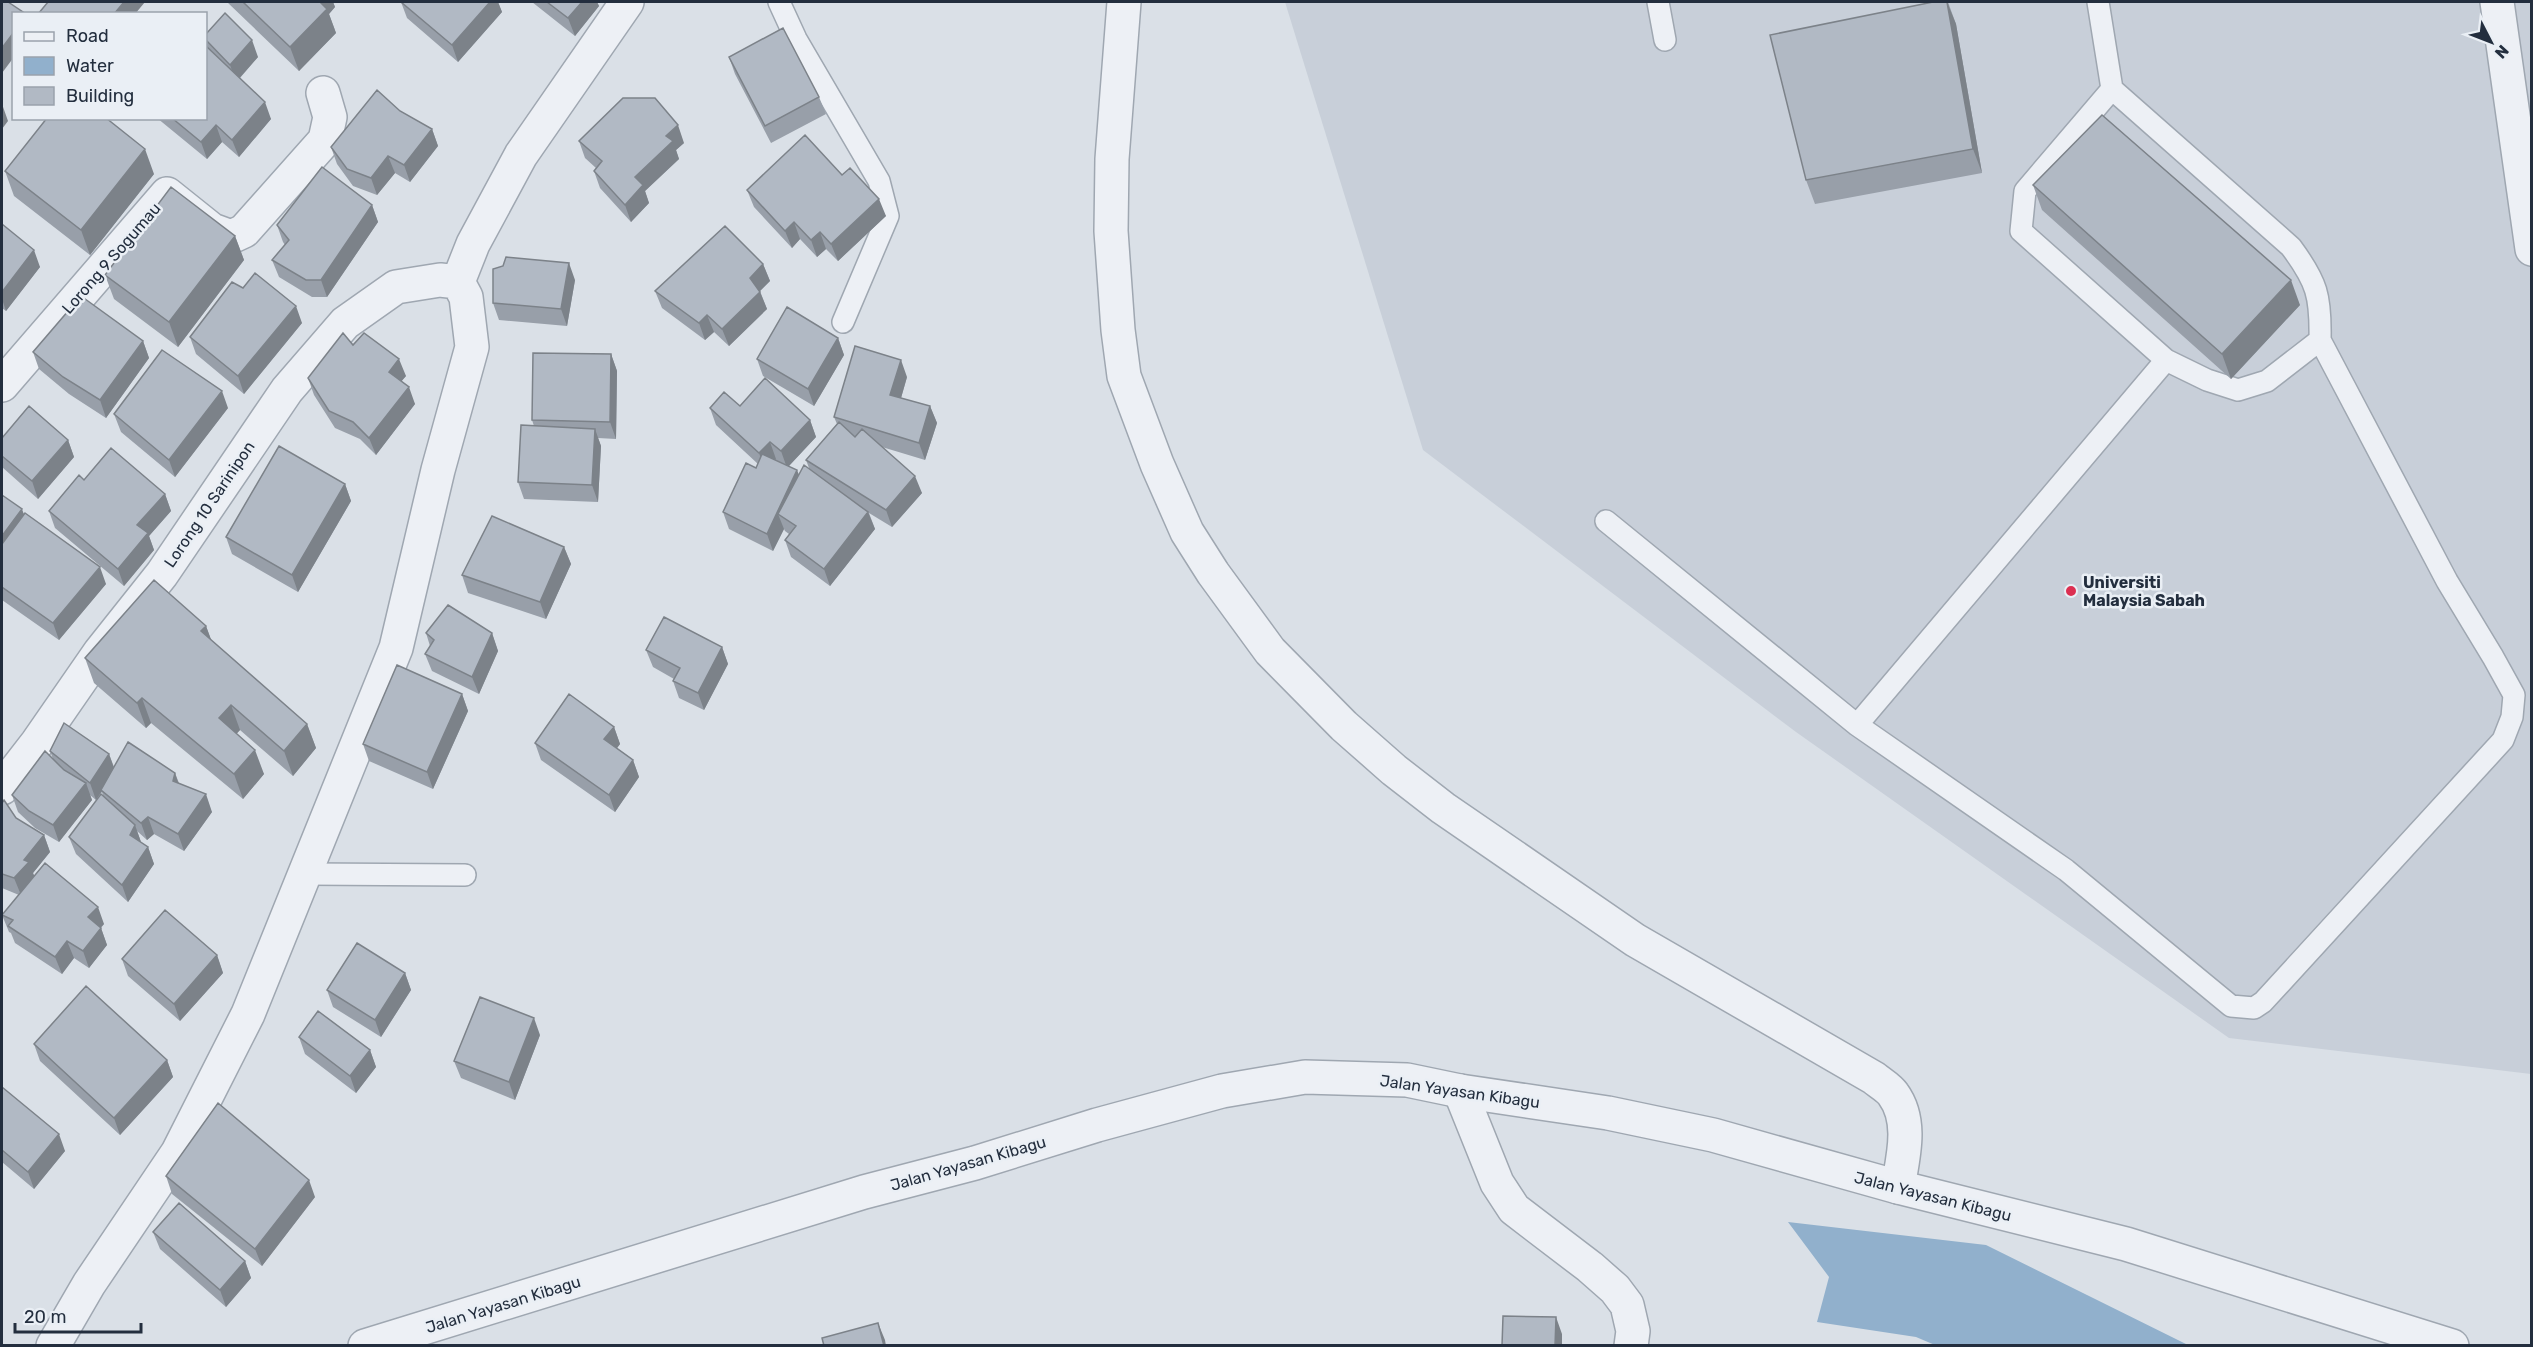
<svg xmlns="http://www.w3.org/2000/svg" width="2533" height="1347" font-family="Rubik,sans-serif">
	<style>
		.built { fill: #c8cfd9 }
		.water { fill: #91b0cc }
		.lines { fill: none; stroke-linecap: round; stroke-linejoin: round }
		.service-casing { stroke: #9fa7b1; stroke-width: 24 }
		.minor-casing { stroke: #9fa7b1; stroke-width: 36 }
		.tertiary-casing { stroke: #9fa7b1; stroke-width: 36 }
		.service { stroke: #edf0f5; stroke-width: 21 }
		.minor { stroke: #edf0f5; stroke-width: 33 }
		.tertiary { stroke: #edf0f5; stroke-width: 33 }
		.wall { fill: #989fa9 }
		.shaded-wall { fill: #7c8289 }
		.building { fill: #b1b9c4; stroke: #7c8289; stroke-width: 1.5 }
		.poi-dot { fill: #dc2f51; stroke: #eaeff5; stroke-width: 2 }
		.labels { text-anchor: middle; stroke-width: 5; stroke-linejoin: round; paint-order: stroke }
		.street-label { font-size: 16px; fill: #232e3e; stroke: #eaeff5 }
		.poi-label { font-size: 16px; font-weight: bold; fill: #232e3e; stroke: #eaeff5; text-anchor: start }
	</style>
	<rect width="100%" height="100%" fill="#dae0e7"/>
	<path class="built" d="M 1285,2 L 2531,2 L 2531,1074 L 2229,1038 L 1796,732 L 1423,450 Z"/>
	<path class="water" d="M 1788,1222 L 1986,1245 L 2188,1345 L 1935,1345 L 1916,1337 L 1817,1322 L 1829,1277 Z"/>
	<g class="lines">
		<defs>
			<path id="service" d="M 779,2 L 796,39 L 879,181 L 888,216 L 843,322
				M 1658,2 L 1665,40
				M 2112,89 L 2025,191 L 2021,231 L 2166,360 L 2207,380 L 2238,390 L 2267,381 L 2320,340
				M 1606,521 L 1857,725 L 2066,870 L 2231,1006 L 2254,1008 L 2263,1002 L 2503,740 L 2512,717 L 2514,695 L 2493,657 L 2447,581 L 2320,340 C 2321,296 2317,282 2291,247 L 2112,89 L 2098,2
				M 1857,725 L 2166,360
				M 306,874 L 465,875"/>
			<path id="minor" d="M 1124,2 L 1112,159 L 1111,231 L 1118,330 L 1124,376 L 1157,464 L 1187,532 L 1213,573 L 1270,651 L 1344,726 L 1394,770 L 1443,808 L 1635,940 L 1874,1078 C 1880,1083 1889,1088 1893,1094 C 1913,1121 1903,1157 1898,1187
				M 2497,2 L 2532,249
				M 2,385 L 167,194 L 212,230 L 231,237 L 244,231 L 325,140 L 330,117 L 323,93
				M 2,788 L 37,743 L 100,652 L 162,574 L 287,390 L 345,323 L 396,287 L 440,280 L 458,282
				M 1460,1091 L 1497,1183 L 1514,1209 L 1590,1267 L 1615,1289 L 1627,1305 L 1633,1331 L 1631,1346
				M 53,1346 L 89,1284 L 178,1152 L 248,1014 L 396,648 L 438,470 L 472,347 L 466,297 L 458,282 L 473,244 L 521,155 L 627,2"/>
			<path id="tertiary" d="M 365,1346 L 864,1192 L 975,1163 L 1097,1125 L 1222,1091 L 1305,1077 L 1407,1080 L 1460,1091 L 1608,1113 L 1713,1135 L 1898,1187 L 2126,1244 L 2452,1346"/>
		</defs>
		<use href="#service" class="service-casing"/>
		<use href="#minor" class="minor-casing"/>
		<use href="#tertiary" class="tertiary-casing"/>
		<use href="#service" class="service"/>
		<use href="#minor" class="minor"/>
		<use href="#tertiary" class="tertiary"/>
	</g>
	<path class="wall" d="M 227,2 L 333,2 L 335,7 L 329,14 L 336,33 L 299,71 Z
		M 401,2 L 498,2 L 502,12 L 458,62 L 407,18 Z
		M 532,2 L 597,2 L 599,6 L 575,36 Z
		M 1933,2 L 1948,2 L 1956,24 L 1982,173 L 1815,204 L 1806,180 Z
		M 206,34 L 258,57 L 240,78 L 271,119 L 239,157 L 222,142 L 207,159 L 157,118 L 206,118 Z
		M 729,57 L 819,97 L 826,114 L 771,143 L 735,74 Z
		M 400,111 L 432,129 L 438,146 L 410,182 L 395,173 L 377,195 L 353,186 L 337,164 L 331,147 Z
		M 579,141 L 684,143 L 676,150 L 679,159 L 645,191 L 649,203 L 631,222 L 600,188 L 594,171 L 596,168 L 585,158 Z
		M 5,171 L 154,174 L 90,255 L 14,196 Z
		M 842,175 L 886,216 L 838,261 L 826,249 L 817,257 L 800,239 L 792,248 L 754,207 L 747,190 Z
		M 2033,185 L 2300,305 L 2231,379 L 2042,210 Z
		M 372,205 L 378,222 L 327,297 L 312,297 L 279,277 L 272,260 L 285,245 L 283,242 L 277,225 Z
		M 2,224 L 40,267 L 6,311 L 2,308 Z
		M 235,236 L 244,260 L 178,347 L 114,299 L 105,275 Z
		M 763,264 L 770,281 L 760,291 L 767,309 L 729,346 L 714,332 L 705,340 L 662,308 L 655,291 Z
		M 575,280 L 567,326 L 499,320 L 493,303 Z
		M 243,288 L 302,323 L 244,394 L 196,354 L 190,337 Z
		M 838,338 L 844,355 L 814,406 L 763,376 L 757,359 Z
		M 143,341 L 149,358 L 106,418 L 69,394 L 39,369 L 33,352 Z
		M 353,345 L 406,376 L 401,381 L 415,404 L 376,455 L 360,439 L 335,428 L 314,395 L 308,378 Z
		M 611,354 L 617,371 L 616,439 L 598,438 L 601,446 L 598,502 L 524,499 L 518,482 L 534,426 L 532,420 Z
		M 907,377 L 901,398 L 930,406 L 937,423 L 925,460 L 882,447 L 922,493 L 892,527 L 869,513 L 875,529 L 830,586 L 791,557 L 785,540 L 789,534 L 785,531 L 784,529 L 773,551 L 729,529 L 723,512 L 756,468 L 758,464 L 716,425 L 710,408 L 740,406 L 810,420 L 816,437 L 789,466 L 799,475 L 809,468 L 806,460 L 837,424 L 834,417 Z
		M 228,408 L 175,477 L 121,432 L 114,414 Z
		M 2,438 L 68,440 L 74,457 L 38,499 L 2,467 Z
		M 84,480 L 165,494 L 171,511 L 149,536 L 154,550 L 124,586 L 55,528 L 49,511 Z
		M 345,484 L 351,501 L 298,592 L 232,554 L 226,537 Z
		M 2,495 L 106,584 L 59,640 L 2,600 Z
		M 564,547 L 571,564 L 546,619 L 468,593 L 462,575 Z
		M 206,626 L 211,640 L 307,724 L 316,748 L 293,776 L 240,730 L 236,734 L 264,774 L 243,799 L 151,723 L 146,728 L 94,683 L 85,658 Z
		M 426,633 L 492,633 L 498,651 L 479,694 L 432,671 L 425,654 L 430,646 Z
		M 722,647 L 728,664 L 704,710 L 679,698 L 673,681 L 674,679 L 653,667 L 646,650 Z
		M 462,694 L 468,711 L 433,789 L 369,761 L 363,744 Z
		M 614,727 L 620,744 L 617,748 L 633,760 L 639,777 L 615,812 L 541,760 L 535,743 Z
		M 50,751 L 109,754 L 114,767 L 175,773 L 179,783 L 212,812 L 184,851 L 154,834 L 147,840 L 137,831 L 141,842 L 148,847 L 154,864 L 128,902 L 76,854 L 69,837 L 103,796 L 102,792 L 96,800 L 90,795 L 92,800 L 59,842 L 35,828 L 18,812 L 12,795 L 53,759 Z
		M 2,803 L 16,818 L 44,835 L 50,852 L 33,873 L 34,876 L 104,924 L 101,928 L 107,945 L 89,968 L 74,958 L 62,974 L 15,943 L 11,933 L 9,932 L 2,915 L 19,895 L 2,888 Z
		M 217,955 L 223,973 L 180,1021 L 128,976 L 122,959 Z
		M 405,973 L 411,990 L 381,1037 L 333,1007 L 327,990 Z
		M 540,1035 L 515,1100 L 461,1078 L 454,1061 Z
		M 299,1037 L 370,1050 L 376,1067 L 356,1093 L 305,1054 Z
		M 34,1044 L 167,1060 L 173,1077 L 120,1135 L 40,1061 Z
		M 2,1087 L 65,1151 L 34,1189 L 2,1162 Z
		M 166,1176 L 315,1197 L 262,1266 L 172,1194 Z
		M 153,1232 L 245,1261 L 251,1278 L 226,1307 L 160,1249 Z"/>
	<path class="shaded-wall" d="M 124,2 L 145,2 L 135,14 L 114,14 Z
		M 316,2 L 333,2 L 335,7 L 329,14 L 336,33 L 299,71 L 290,47 Z
		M 490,2 L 498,2 L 502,12 L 458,62 L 452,45 Z
		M 582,2 L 597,2 L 599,6 L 575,36 L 568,18 Z
		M 1947,2 L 1956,24 L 1982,173 L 1973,149 Z
		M 14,32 L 14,57 L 2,73 L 2,48 Z
		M 252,40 L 258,57 L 236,82 L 230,65 Z
		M 265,102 L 271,119 L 239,157 L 232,140 Z
		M 2,104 L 8,121 L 2,129 Z
		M 216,125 L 222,142 L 207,159 L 201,142 Z
		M 678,125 L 684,143 L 676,150 L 679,159 L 645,191 L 649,203 L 631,222 L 625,205 L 635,177 L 666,136 Z
		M 432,129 L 438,146 L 410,182 L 404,165 Z
		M 145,149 L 154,174 L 90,255 L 81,230 Z
		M 388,156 L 395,173 L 377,195 L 371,178 Z
		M 879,199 L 886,216 L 838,261 L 831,244 Z
		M 372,205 L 378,222 L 327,297 L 321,280 Z
		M 794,222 L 800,239 L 792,248 L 785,231 Z
		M 820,232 L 826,249 L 817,257 L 811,240 Z
		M 235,236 L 244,260 L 178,347 L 169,322 Z
		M 34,250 L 40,267 L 6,311 L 2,299 L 2,292 Z
		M 569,263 L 575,280 L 567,326 L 561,309 Z
		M 763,264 L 770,281 L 756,295 L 750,278 Z
		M 2291,280 L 2300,305 L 2231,379 L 2222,354 Z
		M 760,292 L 767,309 L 729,346 L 722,329 Z
		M 296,306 L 302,323 L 244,394 L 238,376 Z
		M 707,315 L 714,332 L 705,340 L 699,323 Z
		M 838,338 L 844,355 L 814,406 L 808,389 Z
		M 143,341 L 149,358 L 106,418 L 100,400 Z
		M 611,354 L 617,371 L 616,439 L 610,422 Z
		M 399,359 L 406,376 L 395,389 L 389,372 Z
		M 901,360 L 907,377 L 897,412 L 890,395 Z
		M 409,387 L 415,404 L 376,455 L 369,438 Z
		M 222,391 L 228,408 L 175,477 L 169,460 Z
		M 930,406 L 937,423 L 925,460 L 919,443 Z
		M 810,420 L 816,437 L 787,468 L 781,451 Z
		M 595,429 L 601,446 L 598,502 L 592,485 Z
		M 68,440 L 74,457 L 38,499 L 32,481 Z
		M 770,442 L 776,459 L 765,470 L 759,453 Z
		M 797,470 L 804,487 L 778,514 L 784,529 L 773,551 L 767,534 Z
		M 915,476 L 922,493 L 892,527 L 886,510 Z
		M 345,484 L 351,501 L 298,592 L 292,575 Z
		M 165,494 L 171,511 L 149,536 L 154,550 L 124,586 L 118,569 L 137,525 Z
		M 22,509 L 28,526 L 2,561 L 2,536 Z
		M 868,512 L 875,529 L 830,586 L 824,569 Z
		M 564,547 L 571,564 L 546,619 L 540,602 Z
		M 100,567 L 106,584 L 59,640 L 53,623 Z
		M 206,626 L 215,650 L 201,631 Z
		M 492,633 L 498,651 L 479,694 L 472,677 Z
		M 722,647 L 728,664 L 704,710 L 698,693 Z
		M 462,694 L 468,711 L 433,789 L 427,772 Z
		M 142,698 L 151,723 L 146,728 L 137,703 Z
		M 231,705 L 240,730 L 228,743 L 219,718 Z
		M 307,724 L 316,748 L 293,776 L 284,751 Z
		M 614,727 L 620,744 L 611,756 L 604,739 Z
		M 255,750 L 264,774 L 243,799 L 234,774 Z
		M 109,754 L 115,771 L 96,800 L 90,783 Z
		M 633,760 L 639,777 L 615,812 L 609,795 Z
		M 175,773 L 181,791 L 173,781 Z
		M 86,783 L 92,800 L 59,842 L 53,825 Z
		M 206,794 L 212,812 L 184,851 L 178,834 Z
		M 148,817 L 154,834 L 147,840 L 141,823 Z
		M 135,825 L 141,842 L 130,835 Z
		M 44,835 L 50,852 L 33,873 L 36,880 L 21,895 L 14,878 L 24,860 Z
		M 148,847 L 154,864 L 128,902 L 122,885 Z
		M 98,907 L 104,924 L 94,934 L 88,917 Z
		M 101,928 L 107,945 L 89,968 L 83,951 Z
		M 67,941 L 74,958 L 62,974 L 55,957 Z
		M 217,955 L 223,973 L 180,1021 L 174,1004 Z
		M 405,973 L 411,990 L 381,1037 L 375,1020 Z
		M 534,1018 L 540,1035 L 515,1100 L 509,1082 Z
		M 370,1050 L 376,1067 L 356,1093 L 350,1076 Z
		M 167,1060 L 173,1077 L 120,1135 L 114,1118 Z
		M 59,1134 L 65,1151 L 34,1189 L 28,1172 Z
		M 309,1180 L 315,1197 L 262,1266 L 255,1249 Z
		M 245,1261 L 251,1278 L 226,1307 L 220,1290 Z
		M 1556,1317 L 1562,1334 L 1562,1346 L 1555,1346 Z
		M 878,1323 L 885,1340 L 886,1346 L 884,1346 Z"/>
	<path class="building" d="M 2,2 L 8,2 L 26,14 L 14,14 L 14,32 L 2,48 Z
		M 48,2 L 124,2 L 114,14 L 38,14 Z
		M 243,2 L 320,2 L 327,9 L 290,47 Z
		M 401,2 L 490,2 L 452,45 Z
		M 547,2 L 582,2 L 568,18 Z
		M 1933,2 L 1947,2 L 1973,149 L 1806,180 L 1770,35 Z
		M 225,13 L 252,40 L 230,65 L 206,40 L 206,34 Z
		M 783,28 L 819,97 L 765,126 L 729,57 Z
		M 206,46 L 265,102 L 232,140 L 216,125 L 201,142 L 172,118 L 206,118 Z
		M 377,90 L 400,111 L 432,129 L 404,165 L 388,156 L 371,178 L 347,169 L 331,147 Z
		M 623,98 L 655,98 L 678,125 L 666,136 L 673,141 L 635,177 L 643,185 L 625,205 L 594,171 L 602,161 L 579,141 Z
		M 2102,115 L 2291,280 L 2222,354 L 2033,185 Z
		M 47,118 L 106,118 L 145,149 L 81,230 L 5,171 Z
		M 805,135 L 842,175 L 850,168 L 879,199 L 831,244 L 820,232 L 811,240 L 794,222 L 785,231 L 747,190 Z
		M 322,167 L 372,205 L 321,280 L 306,280 L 272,260 L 289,240 L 277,225 Z
		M 171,187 L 235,236 L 169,322 L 105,275 Z
		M 2,224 L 34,250 L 2,292 Z
		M 725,226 L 763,264 L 750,278 L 760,292 L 722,329 L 707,315 L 699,323 L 655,291 Z
		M 506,257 L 569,263 L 561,309 L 493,303 L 493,269 L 503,266 Z
		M 255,273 L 296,306 L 238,376 L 190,337 L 232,282 L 243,288 Z
		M 81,296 L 143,341 L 100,400 L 63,377 L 33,352 Z
		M 787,307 L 838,338 L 808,389 L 757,359 Z
		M 343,333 L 353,345 L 364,333 L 399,359 L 389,372 L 409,387 L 369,438 L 353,422 L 329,411 L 308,378 Z
		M 855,346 L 901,360 L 890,395 L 930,406 L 919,443 L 834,417 Z
		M 162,350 L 222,391 L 169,460 L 114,414 Z
		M 533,353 L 611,354 L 610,422 L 532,420 Z
		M 765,378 L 810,420 L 781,451 L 770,442 L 759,453 L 710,408 L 724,392 L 740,406 Z
		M 29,406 L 68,440 L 32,481 L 2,456 L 2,438 Z
		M 839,422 L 855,437 L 862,429 L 915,476 L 886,510 L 806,460 Z
		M 521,425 L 595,429 L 592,485 L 518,482 Z
		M 279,446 L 345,484 L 292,575 L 226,537 Z
		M 111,448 L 165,494 L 137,525 L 148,533 L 118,569 L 49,511 L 79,475 L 84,480 Z
		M 762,454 L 797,470 L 767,534 L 723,512 L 746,463 L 756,468 Z
		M 804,465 L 868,512 L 824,569 L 785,540 L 796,526 L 778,514 Z
		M 2,495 L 22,509 L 2,536 Z
		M 25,513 L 100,567 L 53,623 L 2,587 L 2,544 Z
		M 492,516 L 564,547 L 540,602 L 462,575 Z
		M 154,580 L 206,626 L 201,631 L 307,724 L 284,751 L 231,705 L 219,718 L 255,750 L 234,774 L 142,698 L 137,703 L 85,658 Z
		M 448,605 L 492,633 L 472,677 L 425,654 L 434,640 L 426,633 Z
		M 664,617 L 722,647 L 698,693 L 673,681 L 680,668 L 646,650 Z
		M 397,665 L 462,694 L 427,772 L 363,744 Z
		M 569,694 L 614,727 L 604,739 L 633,760 L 609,795 L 535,743 Z
		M 64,723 L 109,754 L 90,783 L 50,751 Z
		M 128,742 L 175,773 L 173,781 L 206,794 L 178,834 L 148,817 L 141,823 L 101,790 Z
		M 45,751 L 64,770 L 86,783 L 53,825 L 29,811 L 12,795 Z
		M 101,794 L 135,825 L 130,835 L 148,847 L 122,885 L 69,837 Z
		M 4,800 L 16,818 L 44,835 L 24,860 L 29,862 L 14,878 L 2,874 L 2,803 Z
		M 45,863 L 98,907 L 88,917 L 101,928 L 83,951 L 67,941 L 55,957 L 8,926 L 13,920 L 2,915 Z
		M 165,910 L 217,955 L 174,1004 L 122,959 Z
		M 357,943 L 405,973 L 375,1020 L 327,990 Z
		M 86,986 L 167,1060 L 114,1118 L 34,1044 Z
		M 480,997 L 534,1018 L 509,1082 L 454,1061 Z
		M 318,1011 L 370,1050 L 350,1076 L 299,1037 Z
		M 2,1087 L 59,1134 L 28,1172 L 2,1150 Z
		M 218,1103 L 309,1180 L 255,1249 L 166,1176 Z
		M 179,1203 L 245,1261 L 220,1290 L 153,1232 Z
		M 1503,1316 L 1556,1317 L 1555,1346 L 1502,1346 Z
		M 878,1323 L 884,1346 L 824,1346 L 822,1338 Z"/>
	<circle class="poi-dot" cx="2071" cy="591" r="6"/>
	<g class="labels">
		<g class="street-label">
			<text transform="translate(111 258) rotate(-49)" y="6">Lorong 9 Sogumau</text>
			<text transform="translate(209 504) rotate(-56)" y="6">Lorong 10 Sarinipon</text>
			<text transform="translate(1460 1091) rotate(8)" y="6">Jalan Yayasan Kibagu</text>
			<text transform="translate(968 1163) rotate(-16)" y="6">Jalan Yayasan Kibagu</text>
			<text transform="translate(1933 1196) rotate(14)" y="6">Jalan Yayasan Kibagu</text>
			<text transform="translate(503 1304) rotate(-17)" y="6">Jalan Yayasan Kibagu</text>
		</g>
		<g class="poi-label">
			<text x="2083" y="588">Universiti<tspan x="2083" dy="18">Malaysia Sabah</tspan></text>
		</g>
	</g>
	<rect width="2533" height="1347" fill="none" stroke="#232e3e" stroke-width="6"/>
	<rect x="12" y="12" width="195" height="108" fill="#eaeff5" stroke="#9aa2ac" stroke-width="1.5"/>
	<rect x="24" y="32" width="30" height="9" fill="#edf0f5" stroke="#9aa2ac" stroke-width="1.5"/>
	<text x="66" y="42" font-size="18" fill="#232e3e">Road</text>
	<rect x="24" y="57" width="30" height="18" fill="#91b0cc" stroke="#9aa2ac" stroke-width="1.5"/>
	<text x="66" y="72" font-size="18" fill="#232e3e">Water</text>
	<rect x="24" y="87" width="30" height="18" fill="#b1b9c4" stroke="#9aa2ac" stroke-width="1.5"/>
	<text x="66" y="102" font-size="18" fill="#232e3e">Building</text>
	<g transform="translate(2491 42) rotate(132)" stroke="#eaeff5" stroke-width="4.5" paint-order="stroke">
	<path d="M0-4.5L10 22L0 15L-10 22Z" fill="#232e3e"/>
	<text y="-9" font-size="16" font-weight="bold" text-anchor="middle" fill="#232e3e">N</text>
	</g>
	<path d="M15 1323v9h126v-9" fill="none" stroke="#232e3e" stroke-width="3"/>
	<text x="24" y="1323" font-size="18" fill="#232e3e" stroke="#eaeff5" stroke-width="4.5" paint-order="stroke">20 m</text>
</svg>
